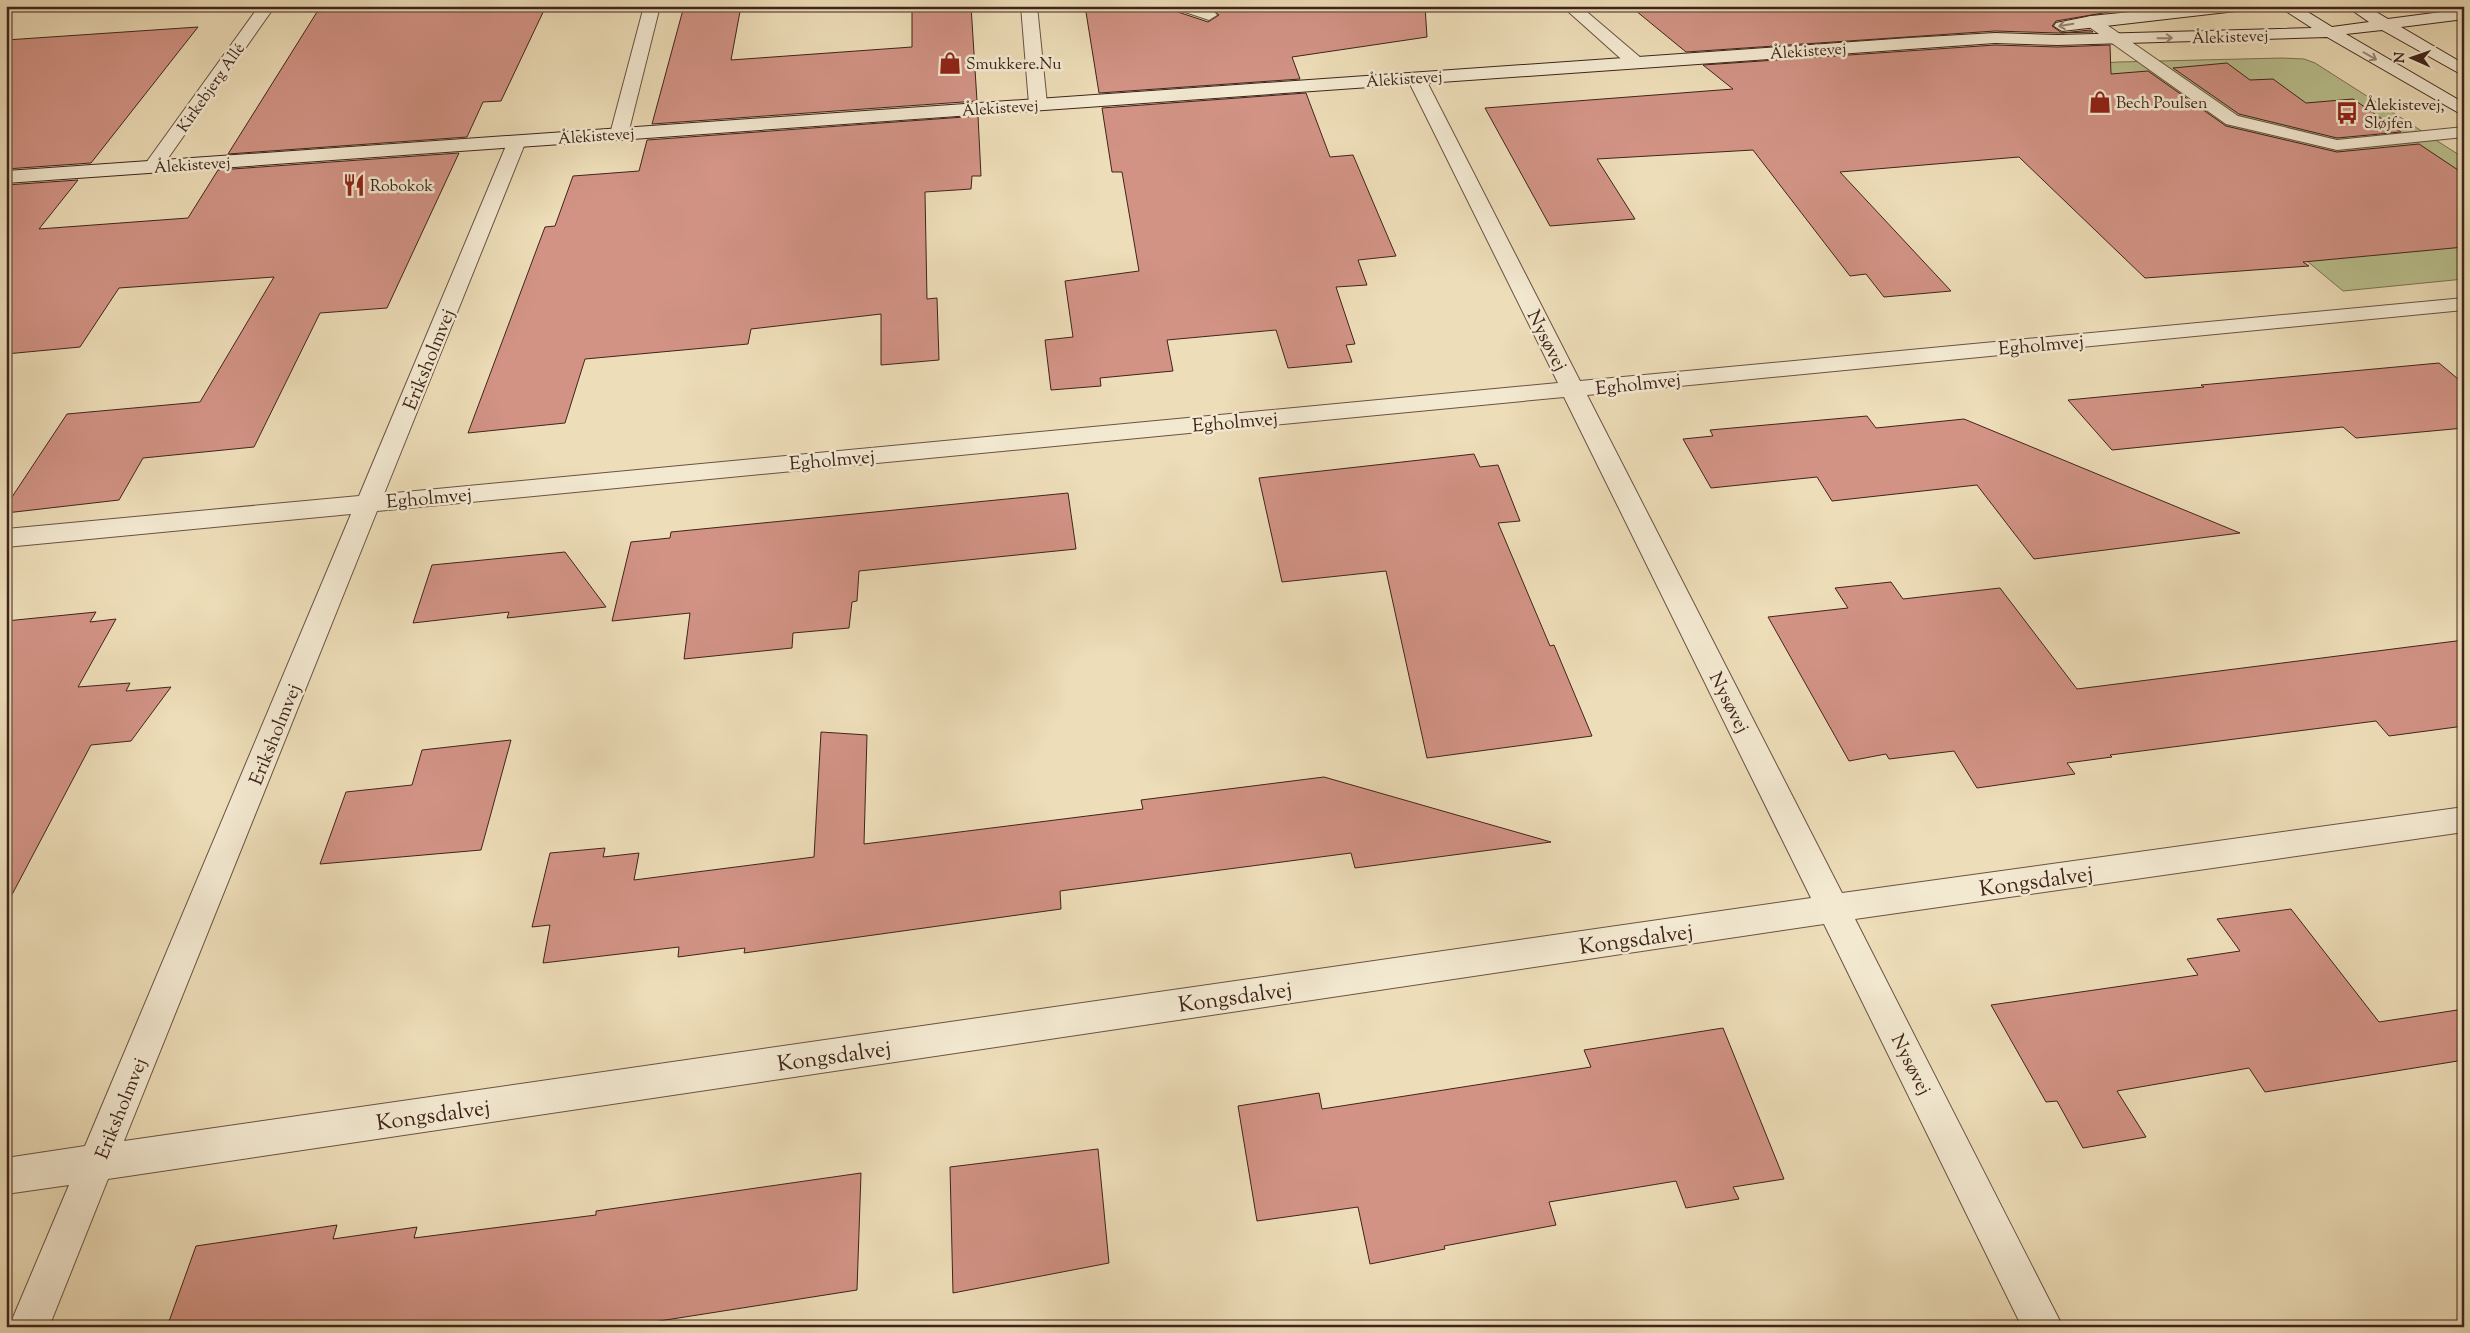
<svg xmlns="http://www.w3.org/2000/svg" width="2470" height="1333" font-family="'Sorts Mill Goudy',serif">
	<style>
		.green { fill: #b9c08e; stroke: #7c7254 }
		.building { fill: #d29385; stroke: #3f241b }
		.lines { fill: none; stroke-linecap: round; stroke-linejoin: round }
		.lane-casing { stroke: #6a5242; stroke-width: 2 }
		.street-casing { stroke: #6a5242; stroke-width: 2 }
		.secondary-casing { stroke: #3f241b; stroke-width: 2 }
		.lane { fill: #f3e9d1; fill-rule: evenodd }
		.street { fill: #f3e9d1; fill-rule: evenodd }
		.secondary { fill: #f3e9d1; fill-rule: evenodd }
		.oneway { stroke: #998676 }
		.labels { text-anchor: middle; stroke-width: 5; stroke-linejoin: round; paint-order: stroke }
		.far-street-label { font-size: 16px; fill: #3f241b; stroke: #f3e9d1 }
		.far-poi-label { font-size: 16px; fill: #3f241b; stroke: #f3e9d1; text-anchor: start }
		.street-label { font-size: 19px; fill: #3f241b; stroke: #f3e9d1 }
		.near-street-label { font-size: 22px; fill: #3f241b; stroke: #f3e9d1 }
	</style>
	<rect width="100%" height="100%" fill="#edddb8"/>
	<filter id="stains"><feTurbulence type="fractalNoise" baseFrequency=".004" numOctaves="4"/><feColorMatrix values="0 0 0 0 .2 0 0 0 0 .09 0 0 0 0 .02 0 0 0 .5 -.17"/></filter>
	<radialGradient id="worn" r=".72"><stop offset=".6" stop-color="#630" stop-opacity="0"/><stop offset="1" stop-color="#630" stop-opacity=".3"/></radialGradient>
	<path class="green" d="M 2282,58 L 2304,59 L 2315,63 L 2464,158 L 2464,279 L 2343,291 L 2210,180 L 1936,75 L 2118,62 Z"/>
	<path class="building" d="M 362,6 L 546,6 L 501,101 L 483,102 L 467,137 L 228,154 L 317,12 L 361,9 Z
		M 684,6 L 741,6 L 731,60 L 912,47 L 912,6 L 971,6 L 977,101 L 652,124 Z
		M 1085,6 L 1172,6 L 1175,11 L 1208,22 L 1219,15 L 1208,6 L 1425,6 L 1427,37 L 1292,57 L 1300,79 L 1099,93 Z
		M 1630,6 L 2109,6 L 2109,12 L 2056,21 L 2052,26 L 2062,33 L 2090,30 L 2093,32 L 2058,33 L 1995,31 L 1686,52 Z
		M 198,27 L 91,163 L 6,169 L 6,40 Z
		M 1995,45 L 2058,47 L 2110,45 L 2111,74 L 2148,71 L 2226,126 L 2337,152 L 2419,144 L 2464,174 L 2464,247 L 2303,262 L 2309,266 L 2145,278 L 2019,157 L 1840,172 L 1951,291 L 1884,297 L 1866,274 L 1850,276 L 1753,150 L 1597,159 L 1635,219 L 1550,226 L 1485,108 L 1733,89 L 1703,65 Z
		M 2227,63 L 2250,80 L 2273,79 L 2306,103 L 2353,99 L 2401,132 L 2337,138 L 2239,114 L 2173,68 Z
		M 1306,93 L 1330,157 L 1353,155 L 1396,256 L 1358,260 L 1367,285 L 1336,287 L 1355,344 L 1346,345 L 1352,362 L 1288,368 L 1276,330 L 1167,340 L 1173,371 L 1100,378 L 1101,386 L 1051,390 L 1045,340 L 1073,337 L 1065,281 L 1139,271 L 1122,172 L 1112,172 L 1102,108 Z
		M 978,116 L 981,176 L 972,176 L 971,189 L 925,192 L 927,299 L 937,298 L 939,360 L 881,365 L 881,314 L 751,329 L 748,344 L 585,359 L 565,423 L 468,433 L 545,227 L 555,226 L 573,176 L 639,171 L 647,140 Z
		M 459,153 L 387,308 L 320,313 L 254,447 L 143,458 L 119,500 L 6,513 L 6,506 L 67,414 L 200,402 L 274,277 L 119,288 L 80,347 L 6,354 L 6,185 L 78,180 L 39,229 L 188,218 L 218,170 Z
		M 2439,363 L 2464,384 L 2464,428 L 2356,438 L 2343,427 L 2112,450 L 2068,400 L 2204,387 L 2201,385 Z
		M 1867,416 L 1876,428 L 1964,419 L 2240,533 L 2034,559 L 1977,485 L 1832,501 L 1817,477 L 1711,488 L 1683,439 L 1713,436 L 1710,430 Z
		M 1474,454 L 1480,467 L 1498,465 L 1520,521 L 1498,523 L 1550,646 L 1554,645 L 1592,736 L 1427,758 L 1386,571 L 1282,582 L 1259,478 Z
		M 1068,493 L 1076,549 L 859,571 L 857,601 L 852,602 L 849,628 L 793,633 L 792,648 L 684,659 L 690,613 L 612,621 L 631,542 L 670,538 L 671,532 Z
		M 565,552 L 606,607 L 507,618 L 509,612 L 413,623 L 432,565 Z
		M 1891,582 L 1903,599 L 2000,588 L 2077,689 L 2464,640 L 2464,726 L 2389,736 L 2376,721 L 2110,755 L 2112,757 L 2067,763 L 2075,774 L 1977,788 L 1954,751 L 1889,759 L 1886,754 L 1849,761 L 1768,617 L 1848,608 L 1835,588 Z
		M 96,612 L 90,622 L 116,619 L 78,687 L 130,683 L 126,691 L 171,687 L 131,741 L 91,745 L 6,906 L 6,621 Z
		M 821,732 L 867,735 L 864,844 L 1143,809 L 1141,800 L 1324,777 L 1551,842 L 1355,868 L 1351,853 L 1060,891 L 1061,909 L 744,953 L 745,948 L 678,957 L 679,947 L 543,963 L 550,925 L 532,927 L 550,853 L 605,848 L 603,857 L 639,853 L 634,880 L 814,857 Z
		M 511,740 L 481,850 L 320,864 L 346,792 L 412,785 L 422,750 Z
		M 2291,909 L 2379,1022 L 2464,1009 L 2464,1060 L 2265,1092 L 2249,1068 L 2117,1091 L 2146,1137 L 2083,1148 L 2057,1101 L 2046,1102 L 1991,1005 L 2198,975 L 2187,959 L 2240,951 L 2217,919 Z
		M 1723,1028 L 1784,1179 L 1733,1187 L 1739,1199 L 1686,1208 L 1676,1181 L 1549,1202 L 1556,1225 L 1444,1246 L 1445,1249 L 1370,1264 L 1358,1207 L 1257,1221 L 1238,1106 L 1319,1093 L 1322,1109 L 1591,1067 L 1584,1050 Z
		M 1098,1149 L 1109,1263 L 953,1293 L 950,1167 Z
		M 861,1173 L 857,1290 L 621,1327 L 167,1327 L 196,1246 L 337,1225 L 333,1239 L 417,1227 L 414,1238 L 596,1215 L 596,1211 Z"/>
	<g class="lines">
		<defs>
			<path id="lane" d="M 644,6 L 660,6 L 628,134 L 625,138 L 613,138 L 610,134 Z
				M 1021,6 L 1037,6 L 1047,104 L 1044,108 L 1032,108 L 1029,104 Z
				M 1174,6 C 1187,6 1209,3 1217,15 L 1209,20 L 1176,9 Z
				M 2091,16 L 2097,18 L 2238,116 L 2337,140 L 2464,127 L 2464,137 L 2337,150 L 2226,124 L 2085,24 L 2083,21 L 2085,18 Z"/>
			<path id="street" d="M 259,6 L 275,6 L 159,171 L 145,171 L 143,167 Z
				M 1562,6 L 1580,6 L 1641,58 L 1643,62 L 1641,66 L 1629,66 Z
				M 1416,73 L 1422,74 L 1425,78 L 1580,381 L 2464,298 L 2464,310 L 1587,395 L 1842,893 L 2464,807 L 2464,832 L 1855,919 L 2063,1327 L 2022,1327 L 1824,924 L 108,1179 L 49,1327 L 9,1327 L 69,1185 L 6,1194 L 6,1158 L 85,1146 L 351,514 L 6,547 L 6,529 L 359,496 L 508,141 L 511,137 L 523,137 L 526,141 L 384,494 L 1558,383 L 1407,78 L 1410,74 ZM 1564,397 L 1811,898 L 124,1141 L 377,511 Z"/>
			<path id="secondary" d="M 2188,6 L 2244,6 L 2236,11 L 2062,31 L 2054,26 L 2056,23 L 2091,16 Z
				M 2278,6 L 2298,6 L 2332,27 L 2369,22 L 2346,6 L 2366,6 L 2388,19 L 2464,9 L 2464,19 L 2401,27 L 2464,64 L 2464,76 L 2382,30 L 2346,34 L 2464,103 L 2464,116 L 2327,37 L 2058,45 L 1995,43 L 6,183 L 6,171 L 1909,38 L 1995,33 L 2058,35 L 2312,28 Z"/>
		</defs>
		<use href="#lane" class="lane-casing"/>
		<use href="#street" class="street-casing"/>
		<use href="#secondary" class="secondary-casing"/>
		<use href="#lane" class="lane"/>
		<use href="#street" class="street"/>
		<use href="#secondary" class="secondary"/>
	</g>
	<defs><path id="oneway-shaft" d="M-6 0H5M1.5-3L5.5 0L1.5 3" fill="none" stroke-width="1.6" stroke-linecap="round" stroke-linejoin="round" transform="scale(1.25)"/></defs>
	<g class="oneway">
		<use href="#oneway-shaft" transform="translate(2066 25) rotate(170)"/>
		<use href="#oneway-shaft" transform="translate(2165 38) rotate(-1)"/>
		<use href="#oneway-shaft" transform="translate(2370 56) rotate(30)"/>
	</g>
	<defs>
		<symbol id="shop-bare" viewBox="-9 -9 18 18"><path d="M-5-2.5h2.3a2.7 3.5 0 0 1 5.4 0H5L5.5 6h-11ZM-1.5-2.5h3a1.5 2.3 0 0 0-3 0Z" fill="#8f2418" stroke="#f3e9d1" stroke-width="2.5" paint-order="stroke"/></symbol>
		<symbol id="bus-bare" viewBox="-9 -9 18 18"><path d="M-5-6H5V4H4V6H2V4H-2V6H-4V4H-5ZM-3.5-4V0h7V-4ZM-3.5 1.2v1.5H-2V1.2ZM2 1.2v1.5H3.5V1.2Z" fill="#8f2418" stroke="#f3e9d1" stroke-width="2.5" paint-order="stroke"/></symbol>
		<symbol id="restaurant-bare" viewBox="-9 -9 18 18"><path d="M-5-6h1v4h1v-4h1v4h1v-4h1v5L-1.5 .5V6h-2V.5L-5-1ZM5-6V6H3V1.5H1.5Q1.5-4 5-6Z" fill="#8f2418" stroke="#f3e9d1" stroke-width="2.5" paint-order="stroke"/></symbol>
	</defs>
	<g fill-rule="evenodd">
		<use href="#shop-bare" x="934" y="47" width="32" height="32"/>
		<use href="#shop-bare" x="2084" y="86" width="32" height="32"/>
		<use href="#bus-bare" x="2331" y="97" width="32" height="32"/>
		<use href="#restaurant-bare" x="338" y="169" width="32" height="32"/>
	</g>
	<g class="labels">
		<g class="far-street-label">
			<text transform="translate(2230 36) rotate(-2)" y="6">Ålekistevej</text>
			<text transform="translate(1808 50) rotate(-4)" y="6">Ålekistevej</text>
			<text transform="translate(1404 78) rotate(-4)" y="6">Ålekistevej</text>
			<text transform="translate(210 87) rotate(-55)" y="6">Kirkebjerg Allé</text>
			<text transform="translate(1000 107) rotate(-4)" y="6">Ålekistevej</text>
			<text transform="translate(596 135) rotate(-4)" y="6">Ålekistevej</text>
			<text transform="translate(192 164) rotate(-4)" y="6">Ålekistevej</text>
		</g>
		<g class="far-poi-label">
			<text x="966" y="69">Smukkere.Nu</text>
			<text x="2116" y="108">Bech Poulsen</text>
			<text x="2364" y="110">Ålekistevej,<tspan x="2364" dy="18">Sløjfen</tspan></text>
			<text x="370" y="191">Robokok</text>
		</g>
		<g class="street-label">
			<text transform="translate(1548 340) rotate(63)" y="7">Nysøvej</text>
			<text transform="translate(2041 344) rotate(-5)" y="7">Egholmvej</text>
			<text transform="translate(428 359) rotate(-68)" y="7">Eriksholmvej</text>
			<text transform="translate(1638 383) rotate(-6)" y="7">Egholmvej</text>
			<text transform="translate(1235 421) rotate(-5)" y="7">Egholmvej</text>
			<text transform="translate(832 459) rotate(-5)" y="7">Egholmvej</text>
			<text transform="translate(429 497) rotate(-5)" y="7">Egholmvej</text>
			<text transform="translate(1730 702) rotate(63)" y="7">Nysøvej</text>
			<text transform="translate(274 734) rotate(-68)" y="7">Eriksholmvej</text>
			<text transform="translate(1912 1064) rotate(63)" y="7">Nysøvej</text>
			<text transform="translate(120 1108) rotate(-68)" y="7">Eriksholmvej</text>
		</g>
		<g class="near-street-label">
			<text transform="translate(2036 880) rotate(-8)" y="8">Kongsdalvej</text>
			<text transform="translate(1636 938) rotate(-8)" y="8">Kongsdalvej</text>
			<text transform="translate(1235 996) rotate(-8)" y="8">Kongsdalvej</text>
			<text transform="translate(834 1055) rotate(-8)" y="8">Kongsdalvej</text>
			<text transform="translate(433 1114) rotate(-8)" y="8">Kongsdalvej</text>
		</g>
	</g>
	<rect width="2470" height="1333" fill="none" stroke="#edddb8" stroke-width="25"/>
	<rect x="8" y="8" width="2455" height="1318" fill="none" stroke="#3f241b" stroke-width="2.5"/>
	<rect x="12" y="12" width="2445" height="1308" fill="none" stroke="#3f241b"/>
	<g transform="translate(2412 58) rotate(272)" stroke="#f3e9d1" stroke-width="4" paint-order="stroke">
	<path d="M0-4L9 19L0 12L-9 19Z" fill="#3f241b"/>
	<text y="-8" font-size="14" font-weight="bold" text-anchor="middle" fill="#3f241b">N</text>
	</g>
	<rect width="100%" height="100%" filter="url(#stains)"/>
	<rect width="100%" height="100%" fill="url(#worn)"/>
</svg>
